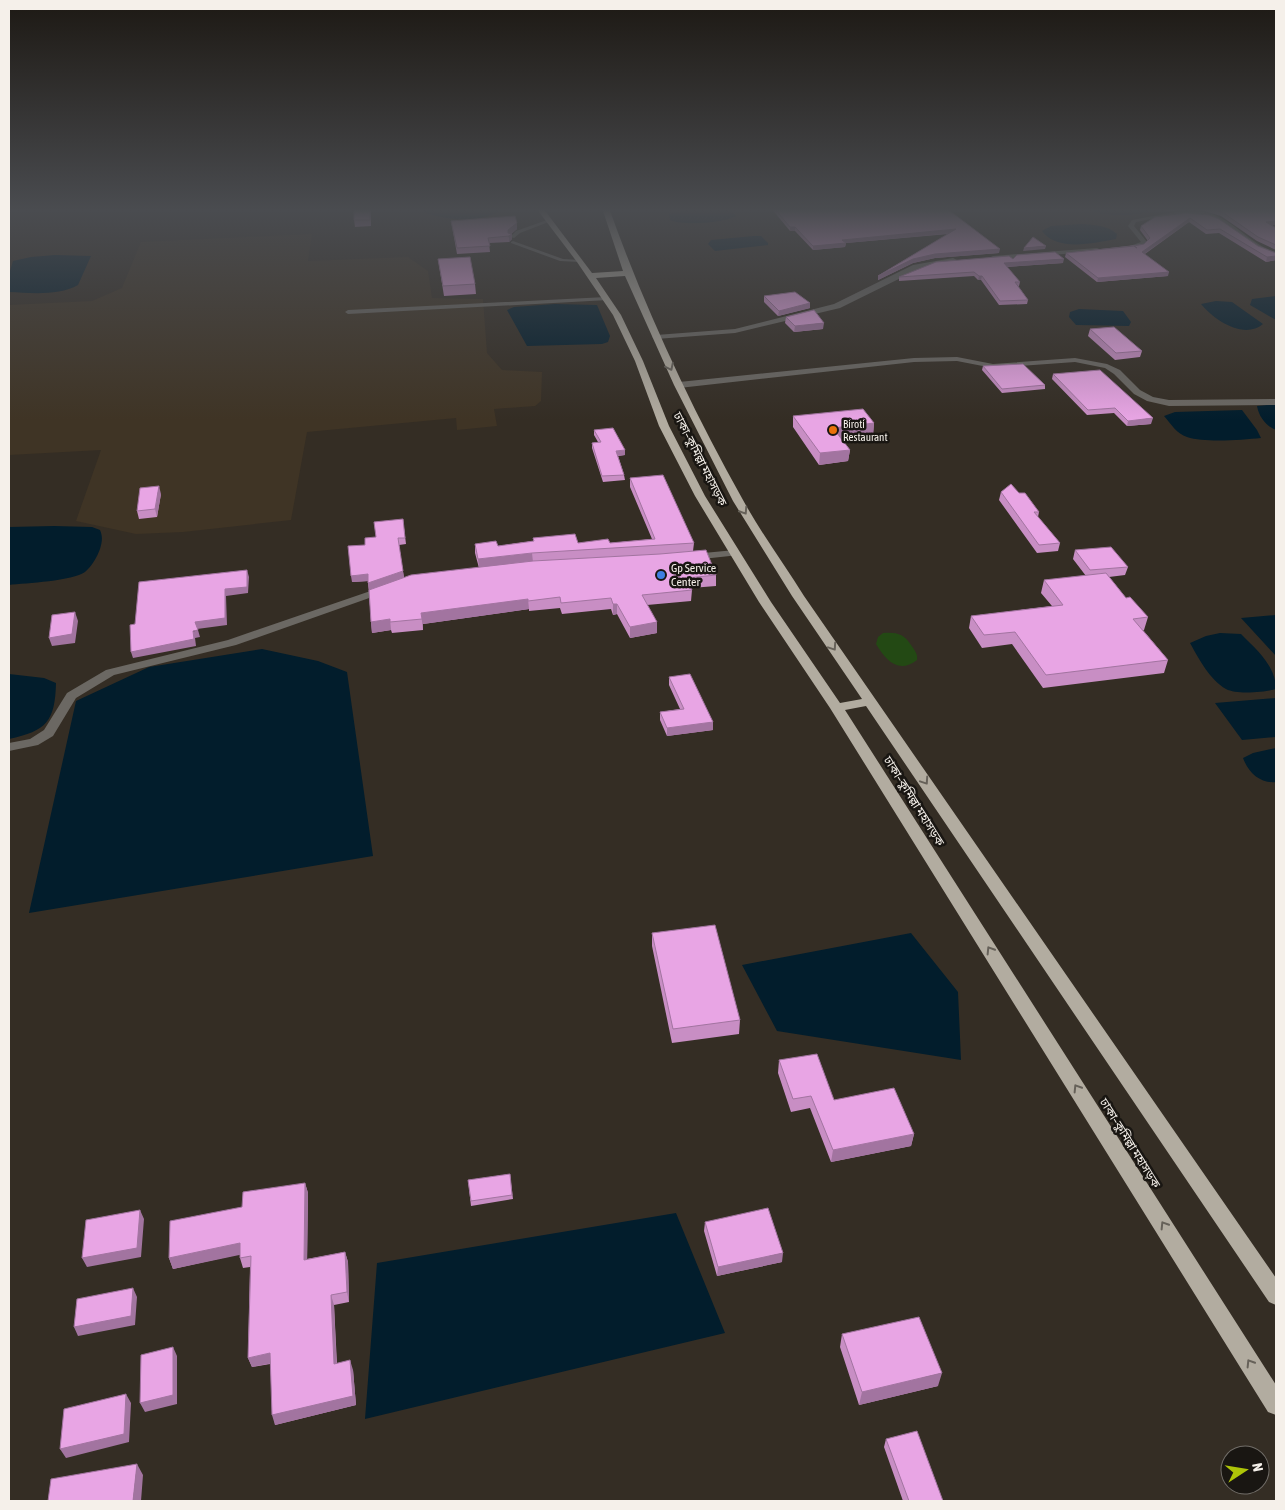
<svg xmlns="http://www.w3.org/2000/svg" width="1285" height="1510" font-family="'Asap Condensed','Noto Sans Bengali',sans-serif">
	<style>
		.built { fill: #3f3425 }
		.green { fill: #234914 }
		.water { fill: #021d2c }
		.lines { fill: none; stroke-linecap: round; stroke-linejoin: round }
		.service { fill: #6b6863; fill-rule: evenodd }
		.minor { fill: #6b6863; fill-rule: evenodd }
		.trunk { fill: #b2aca0; fill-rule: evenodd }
		.wall { fill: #c88ec4 }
		.shaded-wall { fill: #a274a0 }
		.building { fill: #e8a5e4; stroke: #a274a0 }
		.oneway { stroke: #666159 }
		.food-dot { fill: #e8710a; stroke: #191612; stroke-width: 2 }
		.shop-dot { fill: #3f7fe0; stroke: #191612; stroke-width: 2 }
		.labels { text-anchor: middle; stroke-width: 5; stroke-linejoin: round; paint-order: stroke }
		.far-poi-label { font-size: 11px; fill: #f5f0ea; stroke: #191612; text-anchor: start }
		.street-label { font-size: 12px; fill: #f5f0ea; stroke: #191612 }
		.poi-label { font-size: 12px; fill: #f5f0ea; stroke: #191612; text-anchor: start }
	</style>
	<rect width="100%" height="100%" fill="#342d24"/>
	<path class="built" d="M 312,234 L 308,261 L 408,257 L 428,271 L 432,298 L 483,299 L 487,353 L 502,370 L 542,372 L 541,401 L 535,406 L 494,409 L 497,426 L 457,430 L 456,418 L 307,432 L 291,520 L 183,532 L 136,534 L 76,521 L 101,450 L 9,455 L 9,305 L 92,301 L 122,288 L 141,242 Z"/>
	<path class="green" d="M 883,633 C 897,632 904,634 911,645 C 915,651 918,654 917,660 C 898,675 885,659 876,644 L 878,637 Z"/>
	<path class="water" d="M 423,208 L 507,208 C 480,223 454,222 426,213 Z
		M 709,208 L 730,208 L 736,216 C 724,223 683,226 670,220 L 669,214 L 682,211 Z
		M 1087,208 L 1153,208 L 1154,210 C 1138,216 1102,218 1087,208 Z
		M 1081,224 C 1094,225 1107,225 1117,234 L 1116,239 C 1094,243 1057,252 1042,231 L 1051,226 Z
		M 754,236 L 761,236 L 768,243 L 768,245 L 715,251 L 708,244 L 711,240 Z
		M 55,255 L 91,256 L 78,285 C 59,296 30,293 9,292 L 9,274 L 13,261 L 31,257 Z
		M 1276,296 L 1276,320 L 1250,305 L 1252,299 Z
		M 1216,301 L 1232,302 L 1263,324 C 1244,340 1214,320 1201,304 Z
		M 555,304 L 597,305 L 610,336 L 608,342 L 602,344 L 527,346 L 507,310 L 514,307 Z
		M 1079,309 L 1123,311 L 1131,322 L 1129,326 L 1076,325 L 1069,317 L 1070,312 Z
		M 1276,404 L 1276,430 C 1266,426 1259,417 1257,406 Z
		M 1242,410 L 1257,430 L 1261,438 C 1241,440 1205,443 1187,437 C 1177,434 1171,424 1164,416 L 1175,412 Z
		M 54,526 L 92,527 L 100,530 C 103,537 102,542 100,549 C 97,557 92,566 85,572 C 73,581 26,583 9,585 L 9,527 Z
		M 1276,615 L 1276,656 L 1241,618 Z
		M 1220,633 L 1241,634 C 1256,649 1276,666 1276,689 C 1265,692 1237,695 1226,689 C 1210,680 1199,659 1190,643 L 1206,636 Z
		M 262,649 L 318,661 L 347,672 L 373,856 L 29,913 L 76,701 L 149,667 Z
		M 9,674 L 44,678 L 56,683 C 55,721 47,731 9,739 Z
		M 1276,698 L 1276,737 L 1242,740 L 1215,703 Z
		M 1276,748 L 1276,782 C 1260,784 1248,772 1243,758 L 1253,753 Z
		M 911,933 L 958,992 L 961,1060 L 777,1031 L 742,965 Z
		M 676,1213 L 725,1333 L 365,1419 L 377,1263 Z"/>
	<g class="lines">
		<path class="service" d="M 547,220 L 551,221 L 520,233 L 514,238 L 510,237 L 516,231 Z
			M 513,241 L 563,259 L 580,260 L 582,261 L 580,262 L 560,261 L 511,243 L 511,242 Z
			M 606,297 L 608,298 L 608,300 L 348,314 L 345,312 L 348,310 Z"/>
		<path class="minor" d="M 1197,211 C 1232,214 1245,243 1276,252 L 1276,256 C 1258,252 1245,240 1230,228 C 1202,207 1168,216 1136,222 L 1134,226 L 1147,242 L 1144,246 L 1127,250 L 1124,248 L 1141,242 L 1128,226 L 1132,220 L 1175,212 Z
			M 1097,248 L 1099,249 L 1099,251 L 993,260 L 989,258 L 993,256 Z
			M 953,258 L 957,260 L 955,261 L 919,269 L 840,308 L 735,333 L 656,339 L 652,337 L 656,335 L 735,329 L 834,304 L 913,265 Z
			M 957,357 L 993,364 L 1075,358 L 1107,364 L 1120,370 L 1140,390 L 1153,397 L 1169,400 L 1276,399 L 1276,405 L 1169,406 L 1147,401 L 1134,394 L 1114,374 L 1105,368 L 1075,362 L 993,368 L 957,361 L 914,362 L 679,388 L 675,385 L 679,382 L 914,358 Z
			M 735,550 L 740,553 L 739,555 L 693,560 L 688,557 L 693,554 Z
			M 385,586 L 389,587 L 390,589 L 389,591 L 236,645 L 114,675 L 76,698 L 53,736 L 38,745 L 9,751 L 9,743 L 30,739 L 44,730 L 67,693 L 106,670 L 228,640 Z"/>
		<path class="trunk" d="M 536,208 L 543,208 L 592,273 L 623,271 L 602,208 L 609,208 C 645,309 691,407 743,500 C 761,533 784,564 804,596 L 1276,1278 L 1276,1305 L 1269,1302 L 866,706 L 845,710 L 1276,1385 L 1276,1415 L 1268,1412 L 830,708 L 759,602 L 695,496 L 659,426 L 635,361 L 613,315 L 577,262 ZM 625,276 L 674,385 L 733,501 L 792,596 L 862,699 L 840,703 L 771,602 L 705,496 L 669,426 L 643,361 L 621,315 L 596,278 Z"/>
	</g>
	<path class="wall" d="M 354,208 L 371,208 L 371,226 L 355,227 L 354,220 Z
		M 771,208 L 946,208 L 999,253 L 935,258 L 913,263 L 878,280 L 878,276 L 948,234 L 846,243 L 845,247 L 813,250 L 795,231 L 790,231 Z
		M 1163,208 L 1276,208 L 1276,225 L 1272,225 L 1276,228 L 1276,250 L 1257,241 L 1221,216 L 1197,209 L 1168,211 Z
		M 1186,213 L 1258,246 L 1276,253 L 1276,260 L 1266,262 L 1219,233 L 1206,234 L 1189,222 L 1145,254 L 1168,276 L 1097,282 L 1065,257 L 1066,253 L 1144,244 L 1148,241 L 1140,230 L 1141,226 Z
		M 451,221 L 517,229 L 511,234 L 512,239 L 509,242 L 489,243 L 490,252 L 457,254 Z
		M 438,259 L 475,284 L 476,294 L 444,296 Z
		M 1013,259 L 1063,263 L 1007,267 L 1020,282 L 1019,286 L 1018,286 L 1028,300 L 1027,304 L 999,305 L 981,280 L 978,280 L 974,276 L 899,281 L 899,277 Z
		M 764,296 L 810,303 L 810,308 L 778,316 L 764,302 Z
		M 786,317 L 823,329 L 794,332 L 785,323 Z
		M 1090,329 L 1142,351 L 1140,357 L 1115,360 L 1088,336 Z
		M 983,366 L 1045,385 L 1045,389 L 1002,393 L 982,370 Z
		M 1053,374 L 1151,424 L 1127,426 L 1114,413 L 1087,415 L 1052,379 Z
		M 793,416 L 874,423 L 873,435 L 841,438 L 850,450 L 848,461 L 819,465 L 793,427 Z
		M 594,430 L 625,450 L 625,455 L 618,456 L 624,475 L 625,480 L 603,482 L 592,448 L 592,443 L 598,442 L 594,435 Z
		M 630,478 L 694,543 L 693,551 L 716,575 L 716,586 L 691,588 L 692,590 L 691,601 L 647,605 L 657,633 L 630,638 L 617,614 L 613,615 L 611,609 L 562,614 L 560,608 L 529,611 L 529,609 L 423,624 L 423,630 L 392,633 L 391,630 L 372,633 L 368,581 L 352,582 L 365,545 L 376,537 L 403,519 L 406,544 L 399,545 L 404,578 L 479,568 L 475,553 L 475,544 L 498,546 L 533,541 L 533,538 L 578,543 L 610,543 L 652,539 L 630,487 Z
		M 1001,492 L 1019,493 L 1039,512 L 1038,517 L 1060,543 L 1058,551 L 1037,553 L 999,500 Z
		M 161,494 L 157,517 L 139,519 L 137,511 Z
		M 1075,550 L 1128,567 L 1125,575 L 1109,577 L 1126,598 L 1148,617 L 1144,630 L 1143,630 L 1168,660 L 1164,673 L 1043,688 L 1012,644 L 982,648 L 969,628 L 971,616 L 1052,606 L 1041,593 L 1044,580 L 1086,576 L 1073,559 Z
		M 669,677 L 713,722 L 713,730 L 667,736 L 660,720 L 660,712 L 680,709 L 669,685 Z
		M 652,933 L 740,1020 L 739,1034 L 672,1043 L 652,946 Z
		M 779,1060 L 834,1100 L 914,1134 L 911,1146 L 831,1162 L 810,1108 L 791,1112 L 778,1073 Z
		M 510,1174 L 513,1199 L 471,1206 L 468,1180 Z
		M 305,1183 L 308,1193 L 307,1259 L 345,1252 L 348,1262 L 349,1302 L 334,1305 L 337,1364 L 353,1370 L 356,1405 L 275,1425 L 270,1364 L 252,1367 L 248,1358 L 250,1267 L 243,1268 L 240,1258 L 240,1254 L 173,1269 L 169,1258 L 242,1207 Z
		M 705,1222 L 782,1262 L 717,1276 L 704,1231 Z
		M 842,1334 L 938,1386 L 859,1405 L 840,1347 Z
		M 886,1439 L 943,1501 L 903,1501 L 884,1447 Z"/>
	<path class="shaded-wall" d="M 1168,208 L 1197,208 L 1197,209 L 1168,211 Z
		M 1190,218 L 1189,222 L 1141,256 L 1142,252 Z
		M 1276,221 L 1276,225 L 1265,226 L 1266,222 Z
		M 517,223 L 517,229 L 509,236 L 508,238 L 508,230 Z
		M 790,227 L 795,227 L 795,231 L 790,231 Z
		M 956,229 L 955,233 L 846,243 L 845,247 L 813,250 L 813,246 L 842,240 Z
		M 512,234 L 512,239 L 509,242 L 509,236 Z
		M 1046,246 L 1045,249 L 1023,251 L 1024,248 Z
		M 1000,249 L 999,253 L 935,258 L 913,263 L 878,280 L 878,276 L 913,259 L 935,254 Z
		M 1276,256 L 1276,260 L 1266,262 L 1267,257 Z
		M 1064,259 L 1063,263 L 1003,267 L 1004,263 Z
		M 1169,272 L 1168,276 L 1097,282 L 1098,278 Z
		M 979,276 L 982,276 L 981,280 L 978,280 Z
		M 810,303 L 810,308 L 778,316 L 779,311 Z
		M 824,323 L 823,329 L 794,332 L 795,326 Z
		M 1153,418 L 1151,424 L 1127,426 L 1128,421 Z
		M 874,423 L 873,435 L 832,439 L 833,428 Z
		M 625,450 L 625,455 L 616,456 L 616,451 Z
		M 850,450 L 848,461 L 819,465 L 820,453 Z
		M 159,486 L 161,494 L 157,517 L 155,509 Z
		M 532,553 L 533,562 L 479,568 L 478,559 Z
		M 247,570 L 249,577 L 248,593 L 226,596 L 227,625 L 197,629 L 195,622 L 225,589 Z
		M 403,571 L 404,578 L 369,590 L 368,583 Z
		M 368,574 L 369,581 L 352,582 L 351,576 Z
		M 528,599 L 529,609 L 423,624 L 423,630 L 421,613 Z
		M 613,604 L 617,604 L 617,614 L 613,615 Z
		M 75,612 L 78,621 L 75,643 L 52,646 L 49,638 Z
		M 390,619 L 391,630 L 372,633 L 371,622 Z
		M 657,622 L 657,633 L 630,638 L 630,627 Z
		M 198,630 L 200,637 L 195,638 L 196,646 L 133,658 L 131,652 Z
		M 713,722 L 713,730 L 667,736 L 667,728 Z
		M 914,1134 L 911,1146 L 831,1162 L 833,1150 Z
		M 305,1183 L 308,1193 L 307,1270 L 304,1260 Z
		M 140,1210 L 144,1219 L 141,1257 L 87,1267 L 82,1258 Z
		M 240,1243 L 244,1254 L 173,1269 L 169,1258 Z
		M 345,1252 L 348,1262 L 349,1302 L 347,1292 Z
		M 783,1253 L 782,1262 L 717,1276 L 718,1267 Z
		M 133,1288 L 137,1297 L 135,1325 L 78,1336 L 74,1327 Z
		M 331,1295 L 334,1305 L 337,1374 L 334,1364 Z
		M 173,1347 L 177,1356 L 177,1404 L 145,1412 L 140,1403 Z
		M 270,1353 L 273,1363 L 252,1367 L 248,1358 Z
		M 350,1360 L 353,1370 L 356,1405 L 275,1425 L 272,1415 Z
		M 942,1373 L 938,1386 L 859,1405 L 862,1392 Z
		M 126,1394 L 131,1403 L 129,1442 L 66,1458 L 60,1449 Z
		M 137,1464 L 143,1475 L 141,1501 L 133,1501 Z"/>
	<path class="building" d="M 354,208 L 370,208 L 370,220 L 354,220 Z
		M 774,208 L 946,208 L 1000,249 L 935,254 L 913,259 L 878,276 L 956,229 L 842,240 L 846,243 L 813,246 L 795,227 L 790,227 Z
		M 1209,208 L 1276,208 L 1276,221 L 1266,222 L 1276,228 L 1276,245 L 1258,237 L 1222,212 Z
		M 1186,213 L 1209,215 L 1219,219 L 1258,246 L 1276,253 L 1276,256 L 1267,257 L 1220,229 L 1207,230 L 1190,218 L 1142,252 L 1169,272 L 1098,278 L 1066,253 L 1134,246 L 1137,248 L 1134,246 L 1144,244 L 1150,238 L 1141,226 L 1155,217 Z
		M 515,216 L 517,223 L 508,230 L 508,233 L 512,234 L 509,236 L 488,238 L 490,246 L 457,248 L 451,221 Z
		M 1033,237 L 1046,246 L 1024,248 Z
		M 1055,252 L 1064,259 L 1004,263 L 1020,282 L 1015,282 L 1028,300 L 1000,301 L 982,276 L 979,276 L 974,272 L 899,277 L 936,262 L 1009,256 L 1013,259 L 1017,255 Z
		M 470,257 L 475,284 L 443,286 L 438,259 Z
		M 795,292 L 810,303 L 779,311 L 764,296 Z
		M 814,310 L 824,323 L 795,326 L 786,317 Z
		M 1114,327 L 1142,351 L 1116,353 L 1090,329 Z
		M 1023,364 L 1045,385 L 1002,389 L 983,366 Z
		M 1100,370 L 1153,418 L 1128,421 L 1115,408 L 1088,410 L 1053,374 Z
		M 863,409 L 874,423 L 833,428 L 850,450 L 820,453 L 793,416 Z
		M 613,428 L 625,450 L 616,451 L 624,475 L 602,476 L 592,443 L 601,442 L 594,430 Z
		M 663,475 L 694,543 L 532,553 L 478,559 L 475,544 L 496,541 L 498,546 L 534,541 L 533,538 L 575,534 L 578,543 L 608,539 L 610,543 L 655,539 L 630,478 Z
		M 1011,484 L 1019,493 L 1025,493 L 1039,512 L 1034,512 L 1060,543 L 1039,545 L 1001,492 Z
		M 159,486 L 155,509 L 137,511 L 140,488 Z
		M 403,519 L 405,538 L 398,538 L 403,571 L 368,583 L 368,574 L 351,576 L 348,546 L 365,545 L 365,538 L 376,537 L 374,522 Z
		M 1111,547 L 1128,567 L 1090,570 L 1075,550 Z
		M 706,550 L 716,575 L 687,578 L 692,590 L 642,595 L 657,622 L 630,627 L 617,604 L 613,604 L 611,598 L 561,603 L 560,597 L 528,601 L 528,599 L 421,613 L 422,619 L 390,622 L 390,619 L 371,622 L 369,590 L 411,575 L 533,561 L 660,554 Z
		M 247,570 L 247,587 L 225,589 L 225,618 L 195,622 L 198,630 L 193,631 L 194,639 L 131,652 L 130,625 L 135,624 L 139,582 Z
		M 1106,573 L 1126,598 L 1130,597 L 1148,617 L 1133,619 L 1168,660 L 1046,675 L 1015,632 L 984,635 L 971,616 L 1063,605 L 1044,580 Z
		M 75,612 L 72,634 L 49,638 L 52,615 Z
		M 690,674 L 713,722 L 667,728 L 660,712 L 684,709 L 669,677 Z
		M 715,925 L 740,1020 L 673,1029 L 652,933 Z
		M 817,1054 L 834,1100 L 894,1088 L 914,1134 L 833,1150 L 811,1096 L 793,1099 L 779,1060 Z
		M 510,1174 L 512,1195 L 471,1201 L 468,1180 Z
		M 305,1183 L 304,1260 L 345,1252 L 347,1292 L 331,1295 L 334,1364 L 350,1360 L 353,1396 L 272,1415 L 270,1353 L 248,1358 L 251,1256 L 240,1258 L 240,1243 L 169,1258 L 170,1221 L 242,1207 L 243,1192 Z
		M 768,1208 L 783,1253 L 718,1267 L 705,1222 Z
		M 140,1210 L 137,1248 L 82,1258 L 86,1220 Z
		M 133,1288 L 131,1316 L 74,1327 L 77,1299 Z
		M 919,1317 L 942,1373 L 862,1392 L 842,1334 Z
		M 173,1347 L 173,1395 L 140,1403 L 141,1355 Z
		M 126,1394 L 124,1434 L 60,1449 L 64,1409 Z
		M 917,1431 L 943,1501 L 909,1501 L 886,1439 Z
		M 137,1464 L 133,1501 L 48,1501 L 51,1479 Z"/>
	<defs><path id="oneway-chevron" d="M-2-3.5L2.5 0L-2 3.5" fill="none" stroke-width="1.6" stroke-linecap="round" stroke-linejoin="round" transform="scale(1.25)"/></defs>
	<g class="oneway">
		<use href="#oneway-chevron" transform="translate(670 367) rotate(64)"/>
		<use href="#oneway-chevron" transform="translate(744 511) rotate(57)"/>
		<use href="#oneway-chevron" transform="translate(833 647) rotate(56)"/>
		<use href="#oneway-chevron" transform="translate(925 781) rotate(56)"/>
		<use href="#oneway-chevron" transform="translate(990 950) rotate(-122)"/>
		<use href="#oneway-chevron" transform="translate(1077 1088) rotate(-122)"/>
		<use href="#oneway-chevron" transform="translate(1164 1225) rotate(-122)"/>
		<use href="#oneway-chevron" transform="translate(1250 1363) rotate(-122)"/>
	</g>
	<linearGradient id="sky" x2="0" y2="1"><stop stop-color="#1d1914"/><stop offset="0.5" stop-color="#4a4c50"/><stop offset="1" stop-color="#4a4c50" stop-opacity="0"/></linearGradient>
	<rect width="1285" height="420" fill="url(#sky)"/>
	<circle class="food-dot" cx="833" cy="430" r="5"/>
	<circle class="shop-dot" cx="661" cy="575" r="5"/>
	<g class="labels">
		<g class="far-poi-label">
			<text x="843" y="428">Biroti<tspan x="843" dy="13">Restaurant</tspan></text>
		</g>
		<g class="street-label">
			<text transform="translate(700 459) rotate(63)" y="4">ঢাকা–কুমিল্লা মহাসড়ক</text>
			<text transform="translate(914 801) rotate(58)" y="4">ঢাকা–কুমিল্লা মহাসড়ক</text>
			<text transform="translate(1130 1143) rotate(58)" y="4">ঢাকা–কুমিল্লা মহাসড়ক</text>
		</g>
		<g class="poi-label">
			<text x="671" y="572">Gp Service<tspan x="671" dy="14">Center</tspan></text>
		</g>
	</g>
	<rect width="1285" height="1510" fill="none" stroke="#f5f0ea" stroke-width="20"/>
	<g transform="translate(1245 1470) rotate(78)"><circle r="24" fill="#191612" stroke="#716d68"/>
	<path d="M0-4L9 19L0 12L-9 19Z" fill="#aec508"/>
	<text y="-8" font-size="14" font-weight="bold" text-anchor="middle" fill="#f5f0ea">N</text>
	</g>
</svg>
